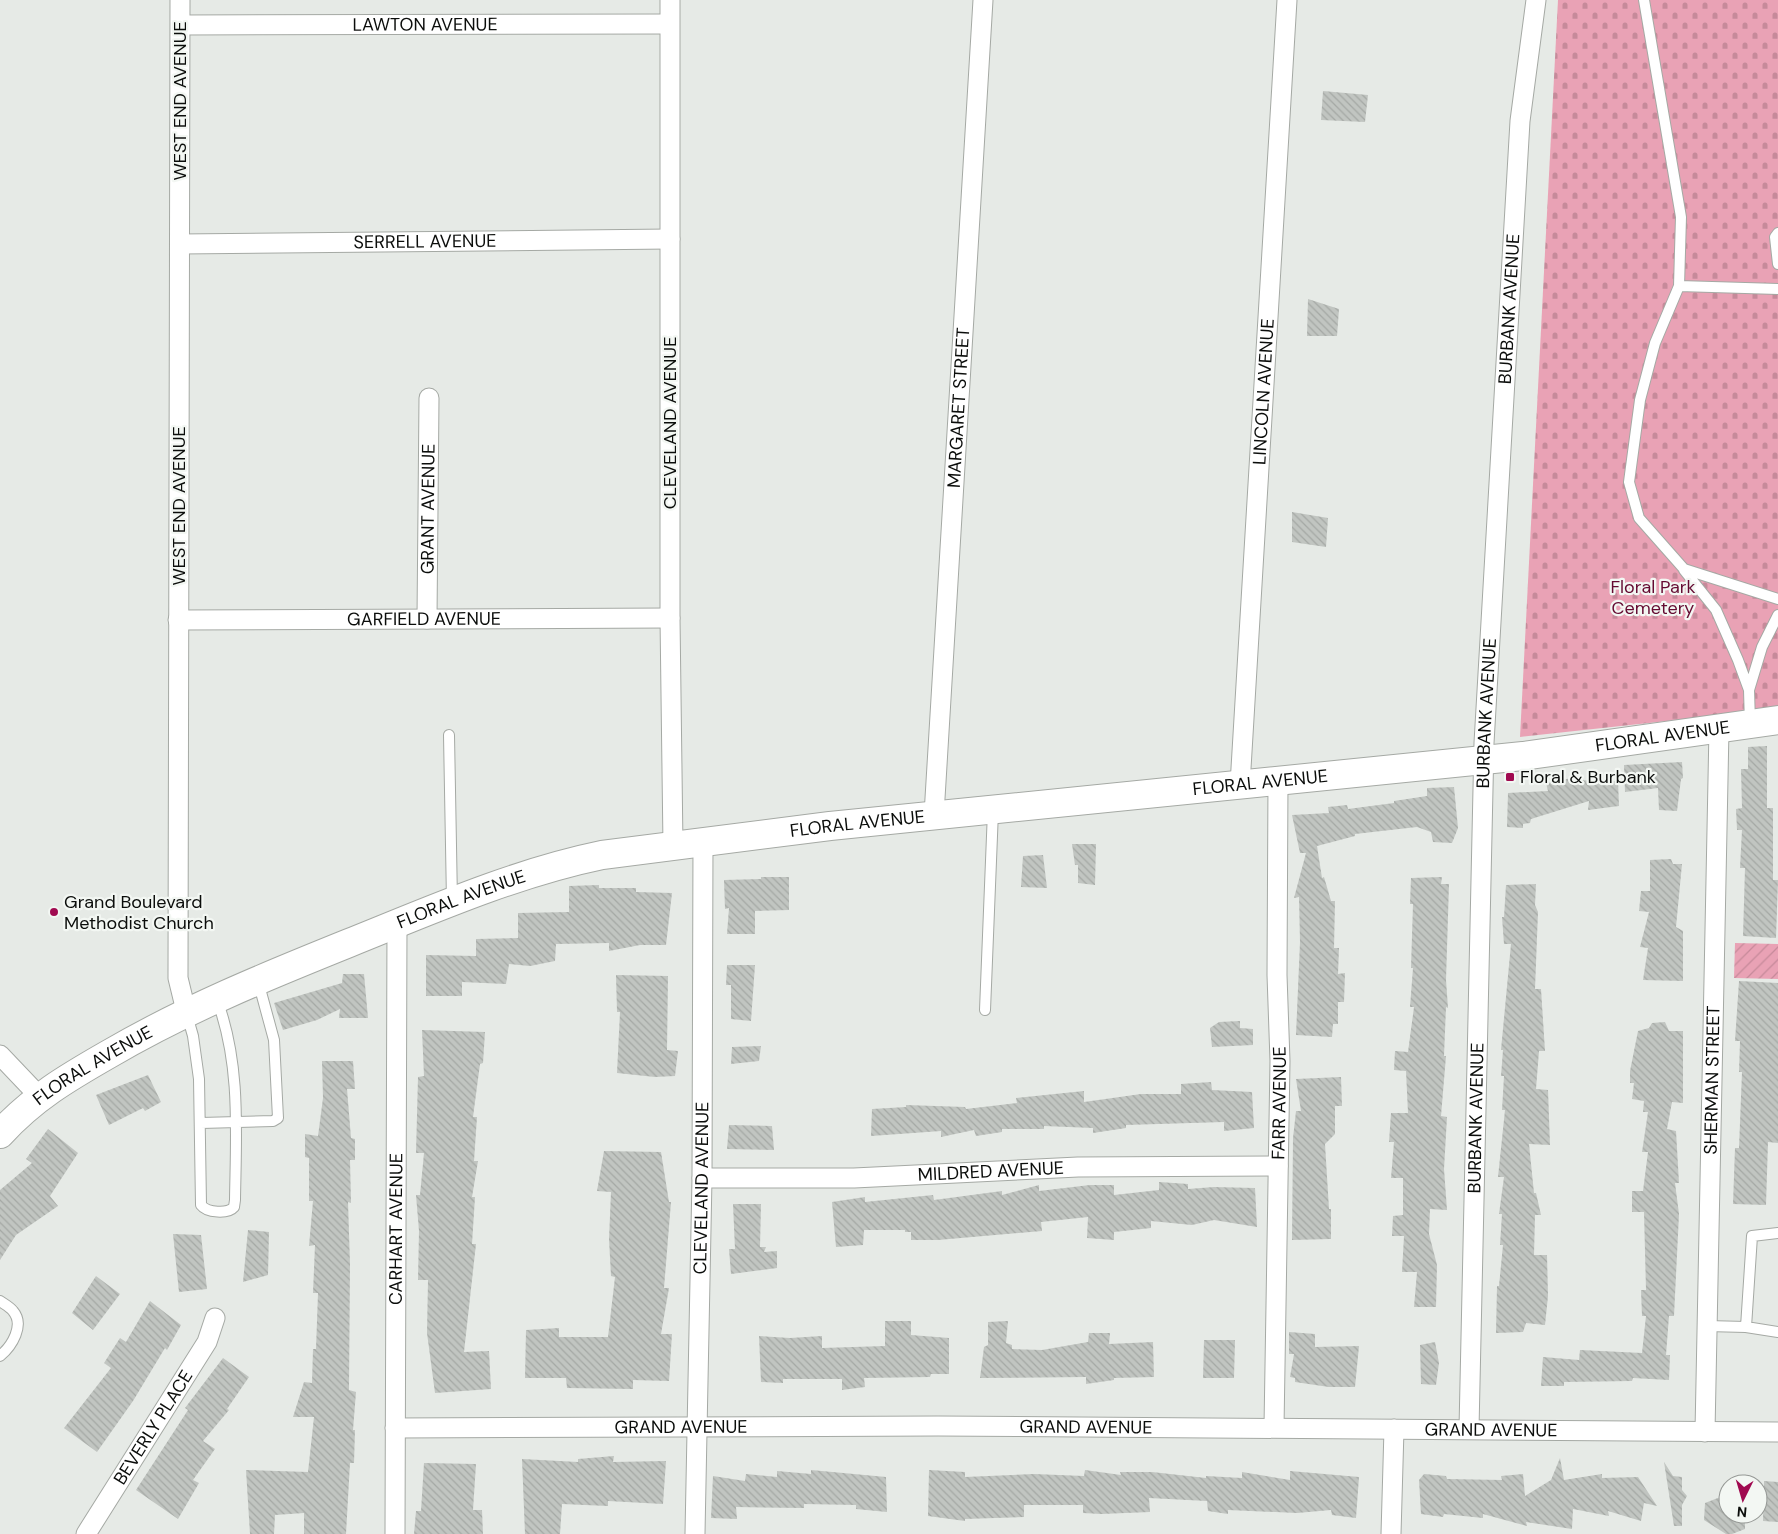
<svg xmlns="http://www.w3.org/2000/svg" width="1778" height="1534" font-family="'DM Sans',sans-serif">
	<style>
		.cemetery { fill: url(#cemetery-stones) }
		.garden { fill: url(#garden-furrows) }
		.building { fill: url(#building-back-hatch) }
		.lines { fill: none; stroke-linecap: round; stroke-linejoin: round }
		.lane-casing { stroke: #a5a9a4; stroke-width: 12 }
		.street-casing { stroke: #a5a9a4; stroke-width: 21 }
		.secondary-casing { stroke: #a5a9a4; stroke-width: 30 }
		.lane { stroke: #fff; stroke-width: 10 }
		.street { stroke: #fff; stroke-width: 19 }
		.secondary { stroke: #fff; stroke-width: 28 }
		.poi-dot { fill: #a00a50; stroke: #f3f7f3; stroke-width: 2 }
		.labels { text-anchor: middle; stroke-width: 4.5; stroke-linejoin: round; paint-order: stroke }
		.street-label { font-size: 18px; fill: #0b0d0b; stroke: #f3f7f3 }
		.park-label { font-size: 18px; fill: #640a31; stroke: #f3f7f3 }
		.poi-label { font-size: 18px; fill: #0b0d0b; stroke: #f3f7f3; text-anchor: start }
	</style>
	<defs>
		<pattern id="cemetery-stones" width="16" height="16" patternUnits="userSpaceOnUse" patternTransform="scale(1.25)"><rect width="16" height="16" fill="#e9a2b5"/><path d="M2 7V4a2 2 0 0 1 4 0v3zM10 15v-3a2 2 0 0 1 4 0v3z" fill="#c68a9a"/></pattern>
		<pattern id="garden-furrows" width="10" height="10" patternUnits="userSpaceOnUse" patternTransform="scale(1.25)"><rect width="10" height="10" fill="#e9a2b5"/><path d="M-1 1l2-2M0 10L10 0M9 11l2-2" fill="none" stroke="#c68a9a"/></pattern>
		<pattern id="building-back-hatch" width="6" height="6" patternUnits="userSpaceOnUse" patternTransform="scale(1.25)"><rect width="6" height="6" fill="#c1c5c1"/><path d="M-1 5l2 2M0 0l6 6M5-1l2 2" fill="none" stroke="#a4a8a4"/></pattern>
	</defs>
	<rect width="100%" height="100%" fill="#e6eae6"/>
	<path class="cemetery" d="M 1558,0 L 1778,0 L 1778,709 L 1520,737 Z"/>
	<path class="garden" d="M 1735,943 L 1778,944 L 1778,979 L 1734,978 Z"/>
	<path class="building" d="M 1323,91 L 1368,95 L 1365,122 L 1321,120 Z
		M 1308,299 L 1339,309 L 1337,336 L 1307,336 Z
		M 1292,512 L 1328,518 L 1326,547 L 1292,542 Z
		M 1767,746 L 1767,808 L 1773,808 L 1773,880 L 1778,880 L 1776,938 L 1743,936 L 1745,868 L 1740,868 L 1742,830 L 1737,830 L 1736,809 L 1742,808 L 1741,769 L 1748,769 L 1748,747 Z
		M 1682,762 L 1683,778 L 1681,779 L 1677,811 L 1659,810 L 1658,788 L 1625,792 L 1624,765 Z
		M 1572,778 L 1572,780 L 1618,781 L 1619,806 L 1588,810 L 1589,801 L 1531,819 L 1530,823 L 1523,824 L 1523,828 L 1507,827 L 1508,793 L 1548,791 L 1546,783 Z
		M 1454,787 L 1458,828 L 1452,843 L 1433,842 L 1431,832 L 1417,827 L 1355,834 L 1355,836 L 1317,846 L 1322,878 L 1324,877 L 1331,901 L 1335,901 L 1334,948 L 1339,948 L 1338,974 L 1345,973 L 1344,1002 L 1338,1002 L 1338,1024 L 1333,1024 L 1332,1037 L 1296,1035 L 1300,942 L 1299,897 L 1294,898 L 1306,853 L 1300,853 L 1292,815 L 1329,813 L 1328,807 L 1347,805 L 1348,809 L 1394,803 L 1394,801 L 1427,796 L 1427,788 Z
		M 1072,844 L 1096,844 L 1095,885 L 1078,883 L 1078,865 L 1075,865 Z
		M 1043,855 L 1047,888 L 1021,887 L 1023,856 Z
		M 1671,859 L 1673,864 L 1682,864 L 1676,927 L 1683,931 L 1683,981 L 1643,980 L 1648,948 L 1640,947 L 1649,912 L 1639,911 L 1641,891 L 1650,891 L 1650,860 Z
		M 761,877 L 789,877 L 789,910 L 755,911 L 755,934 L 727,934 L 729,908 L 725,909 L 724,880 L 761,879 Z
		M 1442,877 L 1441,884 L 1449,884 L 1446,980 L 1448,1008 L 1446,1007 L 1444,1056 L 1446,1056 L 1441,1116 L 1447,1117 L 1444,1169 L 1447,1210 L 1430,1209 L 1429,1234 L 1437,1265 L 1436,1307 L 1414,1307 L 1417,1272 L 1402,1272 L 1404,1236 L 1392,1236 L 1393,1216 L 1403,1215 L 1403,1178 L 1391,1178 L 1394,1142 L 1389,1142 L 1391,1113 L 1408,1113 L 1406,1071 L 1394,1070 L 1395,1051 L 1408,1052 L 1414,1007 L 1410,1007 L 1413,968 L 1411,968 L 1413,904 L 1410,904 L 1411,878 Z
		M 1536,884 L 1535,905 L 1538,912 L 1535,989 L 1541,989 L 1545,1051 L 1539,1051 L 1536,1089 L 1548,1090 L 1550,1145 L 1529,1144 L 1534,1193 L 1536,1193 L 1541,1215 L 1535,1215 L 1534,1255 L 1547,1255 L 1548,1296 L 1545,1325 L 1526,1323 L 1523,1332 L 1496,1333 L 1497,1286 L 1499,1286 L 1503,1245 L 1500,1245 L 1502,1214 L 1499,1214 L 1504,1177 L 1498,1177 L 1505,1110 L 1502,1110 L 1504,1076 L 1501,1076 L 1503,1050 L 1501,1050 L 1511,944 L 1504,944 L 1502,917 L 1504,917 L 1506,885 Z
		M 599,885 L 599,888 L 636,888 L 636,892 L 672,893 L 666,945 L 640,945 L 609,951 L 609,943 L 556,944 L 555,961 L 530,966 L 509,964 L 506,984 L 462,982 L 462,996 L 426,996 L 426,955 L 476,956 L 476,939 L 518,938 L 518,913 L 569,912 L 569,886 Z
		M 727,965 L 755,965 L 751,1021 L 731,1019 L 731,985 L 726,985 Z
		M 343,974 L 364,974 L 368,1018 L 339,1018 L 340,1009 L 317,1020 L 283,1030 L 274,1003 L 342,983 Z
		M 616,975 L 668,976 L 667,1050 L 678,1051 L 675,1076 L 655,1077 L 617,1073 L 620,1012 L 617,1012 Z
		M 1739,981 L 1778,983 L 1778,1143 L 1768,1142 L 1766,1205 L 1733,1204 L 1735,1148 L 1739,1148 L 1742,1072 L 1739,1072 L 1740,1041 L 1735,1041 Z
		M 1240,1021 L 1240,1028 L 1253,1029 L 1253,1045 L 1212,1047 L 1210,1028 L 1219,1022 Z
		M 1665,1022 L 1669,1031 L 1683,1031 L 1683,1103 L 1672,1102 L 1667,1129 L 1676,1131 L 1679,1183 L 1675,1183 L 1679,1214 L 1674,1316 L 1669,1316 L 1666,1355 L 1670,1355 L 1669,1380 L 1633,1378 L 1632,1381 L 1564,1382 L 1564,1386 L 1541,1386 L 1543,1357 L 1579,1360 L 1580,1350 L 1642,1353 L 1646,1316 L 1642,1316 L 1641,1290 L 1646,1290 L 1644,1212 L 1632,1212 L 1632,1191 L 1643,1191 L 1648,1152 L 1642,1152 L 1648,1112 L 1643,1112 L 1644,1101 L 1632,1099 L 1634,1083 L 1630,1083 L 1630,1071 L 1638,1031 L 1649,1028 L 1652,1023 Z
		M 422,1030 L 485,1032 L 483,1063 L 480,1064 L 473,1117 L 477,1117 L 474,1161 L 478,1161 L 472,1197 L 475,1197 L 472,1244 L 476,1244 L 464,1352 L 489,1351 L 491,1389 L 435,1393 L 427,1333 L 428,1280 L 418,1280 L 419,1231 L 416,1195 L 420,1195 L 424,1153 L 416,1153 L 418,1077 L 424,1076 Z
		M 761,1046 L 759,1061 L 731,1064 L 732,1047 Z
		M 322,1061 L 353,1061 L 355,1089 L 347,1089 L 351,1138 L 355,1139 L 355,1160 L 350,1160 L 351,1203 L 348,1202 L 350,1264 L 349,1390 L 356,1392 L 353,1430 L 355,1430 L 354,1463 L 350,1463 L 346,1534 L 304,1534 L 304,1513 L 275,1515 L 274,1534 L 250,1534 L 246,1470 L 308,1472 L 314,1417 L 293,1417 L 304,1382 L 312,1383 L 313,1349 L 316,1349 L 318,1293 L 313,1293 L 315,1245 L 309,1246 L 313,1201 L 309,1201 L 309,1158 L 305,1157 L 305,1134 L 318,1136 L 323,1098 Z
		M 148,1075 L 161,1102 L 145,1111 L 143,1108 L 109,1125 L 96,1095 Z
		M 1341,1077 L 1342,1106 L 1335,1106 L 1335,1134 L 1325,1144 L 1329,1209 L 1331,1209 L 1331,1239 L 1292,1240 L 1293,1138 L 1296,1111 L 1301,1111 L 1296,1079 Z
		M 1211,1082 L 1212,1090 L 1252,1092 L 1254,1128 L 1224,1131 L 1224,1122 L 1126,1125 L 1126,1128 L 1093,1133 L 1093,1128 L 1044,1126 L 1044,1129 L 1002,1129 L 1002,1132 L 976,1136 L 974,1130 L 941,1137 L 941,1131 L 871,1136 L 872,1109 L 906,1107 L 906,1105 L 965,1107 L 966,1109 L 1017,1103 L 1016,1098 L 1084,1091 L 1084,1102 L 1141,1094 L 1181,1094 L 1181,1084 Z
		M 729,1125 L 772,1126 L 774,1150 L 727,1149 Z
		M 48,1129 L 78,1153 L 50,1196 L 58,1206 L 16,1235 L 0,1260 L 0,1190 L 32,1163 L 26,1159 Z
		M 604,1151 L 661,1152 L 669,1202 L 671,1202 L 664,1288 L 669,1288 L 661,1334 L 672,1334 L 669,1381 L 633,1380 L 633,1389 L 567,1388 L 566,1378 L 525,1378 L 526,1330 L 559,1328 L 559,1337 L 608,1337 L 615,1277 L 611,1276 L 609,1239 L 611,1192 L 597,1191 Z
		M 1159,1182 L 1188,1184 L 1188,1189 L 1214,1187 L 1255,1188 L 1257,1227 L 1214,1220 L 1192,1225 L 1151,1221 L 1151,1228 L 1114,1232 L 1114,1240 L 1087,1238 L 1088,1217 L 1041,1222 L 1042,1231 L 938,1240 L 911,1240 L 911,1232 L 905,1232 L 905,1230 L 864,1230 L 863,1245 L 836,1247 L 832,1202 L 865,1197 L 865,1202 L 933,1195 L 934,1200 L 1002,1191 L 1002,1195 L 1039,1185 L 1039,1191 L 1090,1185 L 1114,1185 L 1114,1195 L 1159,1190 Z
		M 733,1204 L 761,1204 L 760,1247 L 766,1247 L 764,1252 L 777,1251 L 777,1268 L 731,1274 L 729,1249 L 735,1249 Z
		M 248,1230 L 269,1232 L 268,1275 L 243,1282 Z
		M 173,1234 L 201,1235 L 207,1289 L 179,1292 Z
		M 96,1276 L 120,1294 L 93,1330 L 72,1313 Z
		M 150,1301 L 181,1325 L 167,1350 L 165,1348 L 133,1401 L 97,1452 L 64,1428 L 111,1368 L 104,1363 L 120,1338 L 126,1342 Z
		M 885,1321 L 911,1321 L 911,1335 L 949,1338 L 949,1374 L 931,1374 L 930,1377 L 864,1378 L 865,1387 L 842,1390 L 842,1379 L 783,1379 L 783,1383 L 761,1382 L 759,1336 L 790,1338 L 822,1336 L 822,1348 L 885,1346 Z
		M 1008,1321 L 1006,1343 L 1012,1345 L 1012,1349 L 1042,1350 L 1088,1342 L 1089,1333 L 1110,1333 L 1109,1344 L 1153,1342 L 1154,1377 L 1114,1378 L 1114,1380 L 1086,1384 L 1086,1377 L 980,1378 L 984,1347 L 988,1345 L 988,1322 Z
		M 1289,1332 L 1315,1334 L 1315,1347 L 1359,1346 L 1355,1387 L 1329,1387 L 1295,1382 L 1295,1378 L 1290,1377 L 1294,1354 L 1289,1354 Z
		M 1204,1340 L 1235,1340 L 1234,1378 L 1203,1378 Z
		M 1435,1342 L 1439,1363 L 1436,1385 L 1421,1384 L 1420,1345 Z
		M 223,1358 L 249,1377 L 227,1409 L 229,1410 L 203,1441 L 215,1449 L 193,1480 L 199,1483 L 178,1519 L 136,1490 L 188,1410 L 185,1408 Z
		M 614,1456 L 613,1462 L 666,1461 L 663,1504 L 608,1501 L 608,1506 L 562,1504 L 560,1534 L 525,1534 L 522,1459 L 578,1462 L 578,1459 Z
		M 1560,1458 L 1564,1480 L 1602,1474 L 1602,1478 L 1638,1477 L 1657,1506 L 1644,1503 L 1641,1521 L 1608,1511 L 1609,1516 L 1573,1509 L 1572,1529 L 1526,1522 L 1527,1526 L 1483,1514 L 1483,1518 L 1444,1514 L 1443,1517 L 1421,1514 L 1419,1480 L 1424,1474 L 1446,1476 L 1447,1479 L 1502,1480 L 1501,1476 L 1523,1474 L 1525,1496 L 1551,1480 Z
		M 1664,1462 L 1673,1476 L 1682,1477 L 1682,1490 L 1687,1496 L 1682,1505 L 1682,1526 L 1674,1526 Z
		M 424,1463 L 476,1464 L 473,1510 L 482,1510 L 483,1534 L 414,1534 L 416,1511 L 421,1511 Z
		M 811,1470 L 886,1477 L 887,1512 L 856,1509 L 856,1505 L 804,1504 L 804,1508 L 736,1507 L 737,1519 L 711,1518 L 713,1476 L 745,1481 L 746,1474 L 777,1477 L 777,1471 L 811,1474 Z
		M 929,1470 L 965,1472 L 965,1477 L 1034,1474 L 1084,1476 L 1085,1470 L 1121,1475 L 1120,1472 L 1152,1472 L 1206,1478 L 1206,1476 L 1242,1478 L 1242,1472 L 1290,1480 L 1290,1471 L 1359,1477 L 1356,1518 L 1332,1515 L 1331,1510 L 1297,1513 L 1228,1510 L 1228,1514 L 1208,1511 L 1207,1501 L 1149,1498 L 1150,1512 L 1101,1514 L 1083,1513 L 1083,1505 L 1024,1505 L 1024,1517 L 965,1519 L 965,1521 L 928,1516 Z
		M 1764,1481 L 1778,1482 L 1778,1522 L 1763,1521 Z
		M 1728,1494 L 1728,1514 L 1745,1514 L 1745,1529 L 1732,1534 L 1726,1534 L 1704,1520 L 1705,1503 Z"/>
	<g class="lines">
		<defs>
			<path id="lane" d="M 1644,0 L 1681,217 L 1679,286 L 1655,343 L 1640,400 L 1629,482 L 1639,518 L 1684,569 L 1778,599
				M 1778,233 L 1775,237 L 1778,264
				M 1679,286 L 1778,289
				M 1684,570 L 1716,610 L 1738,660 L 1749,690
				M 1750,723 L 1749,690 L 1762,647 L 1778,615
				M 449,735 L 452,901
				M 985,1010 L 993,811
				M 187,1015 L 193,1036 L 199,1079 L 201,1205 C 207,1213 228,1214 234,1207 L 235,1200 C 236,1133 241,1064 217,1000
				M 201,1123 L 273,1121 L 278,1118 L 274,1040 L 258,981
				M 0,1301 C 4,1304 10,1307 13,1311 C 25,1325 12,1346 0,1356
				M 1707,1326 L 1746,1327 L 1778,1332
				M 1746,1327 L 1752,1236 L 1778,1233"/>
			<g id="street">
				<path d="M 180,0 L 178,978 L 186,1011"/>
				<path d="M 670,0 L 670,618 L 673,846"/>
				<path id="s1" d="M 181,25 L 669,24"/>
				<path id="s2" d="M 180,244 L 670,239"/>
				<path id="s3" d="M 427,619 L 429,398"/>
				<path id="s4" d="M 178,620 L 670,618"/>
				<path id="s5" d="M 1240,785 L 1287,0"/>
				<path id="s6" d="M 934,815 L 983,0"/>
				<path d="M 0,1055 L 39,1096"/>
				<path id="s7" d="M 702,1178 L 854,1178 L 1078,1167 L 1278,1166"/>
				<path id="s8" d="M 1274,1427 L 1280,1061 L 1277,975 L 1278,781"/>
				<path id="s9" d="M 395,1428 L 938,1426 L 1778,1432"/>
				<path id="s10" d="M 1469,1429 L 1484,743 L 1520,121 L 1536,0"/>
				<path id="s11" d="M 1705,1432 L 1719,729"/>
				<path id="s12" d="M 86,1534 L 207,1342 L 215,1318"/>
				<path id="s13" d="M 395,1534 L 397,924"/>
				<path id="s14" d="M 695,1534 L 702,1178 L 703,842"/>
				<path d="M 1391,1534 L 1394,1429"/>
			</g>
			<g id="secondary">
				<path id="s15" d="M 0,1134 C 33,1098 67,1078 109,1054 C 186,1009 267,976 349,943 C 431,910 515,873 602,855 L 830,826 L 1523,756 L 1778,720"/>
			</g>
		</defs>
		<use href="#lane" class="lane-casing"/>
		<use href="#street" class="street-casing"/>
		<use href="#secondary" class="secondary-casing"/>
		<use href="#lane" class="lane"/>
		<use href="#street" class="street"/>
		<use href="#secondary" class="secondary"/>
	</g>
	<g class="poi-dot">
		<rect x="1505" y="772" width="10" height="10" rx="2.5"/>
		<circle cx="54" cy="912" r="5"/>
	</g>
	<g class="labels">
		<g class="street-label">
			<text dy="6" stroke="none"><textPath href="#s1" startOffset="244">LAWTON AVENUE</textPath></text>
			<text transform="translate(180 101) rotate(-90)" y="6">WEST END AVENUE</text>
			<text dy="6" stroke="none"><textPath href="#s2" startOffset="245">SERRELL AVENUE</textPath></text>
			<text dy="6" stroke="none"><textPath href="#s10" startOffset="1121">BURBANK AVENUE</textPath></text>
			<text dy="6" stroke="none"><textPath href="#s5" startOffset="394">LINCOLN AVENUE</textPath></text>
			<text dy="6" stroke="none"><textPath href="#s6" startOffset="408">MARGARET STREET</textPath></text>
			<text transform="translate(670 423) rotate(-90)" y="6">CLEVELAND AVENUE</text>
			<text transform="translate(179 506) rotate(-90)" y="6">WEST END AVENUE</text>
			<text dy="6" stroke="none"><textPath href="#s3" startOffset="110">GRANT AVENUE</textPath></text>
			<text dy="6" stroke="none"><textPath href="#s4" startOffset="246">GARFIELD AVENUE</textPath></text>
			<text dy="6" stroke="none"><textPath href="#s10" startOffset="716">BURBANK AVENUE</textPath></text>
			<text dy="6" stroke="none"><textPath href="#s15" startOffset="1736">FLORAL AVENUE</textPath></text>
			<text dy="6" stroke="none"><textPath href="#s15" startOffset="1331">FLORAL AVENUE</textPath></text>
			<text dy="6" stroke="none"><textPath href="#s15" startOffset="926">FLORAL AVENUE</textPath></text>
			<text dy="6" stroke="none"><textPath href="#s15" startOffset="521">FLORAL AVENUE</textPath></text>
			<text dy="6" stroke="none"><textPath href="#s15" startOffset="116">FLORAL AVENUE</textPath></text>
			<text dy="6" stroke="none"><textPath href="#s11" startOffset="352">SHERMAN STREET</textPath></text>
			<text dy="6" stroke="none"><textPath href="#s8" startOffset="324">FARR AVENUE</textPath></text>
			<text dy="6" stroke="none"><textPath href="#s10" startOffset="311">BURBANK AVENUE</textPath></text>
			<text dy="6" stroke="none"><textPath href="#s7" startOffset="289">MILDRED AVENUE</textPath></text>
			<text dy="6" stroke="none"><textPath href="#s14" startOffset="346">CLEVELAND AVENUE</textPath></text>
			<text dy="6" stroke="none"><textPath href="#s13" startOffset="305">CARHART AVENUE</textPath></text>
			<text dy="6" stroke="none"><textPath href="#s9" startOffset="691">GRAND AVENUE</textPath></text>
			<text dy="6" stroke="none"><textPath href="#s12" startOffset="126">BEVERLY PLACE</textPath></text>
			<text dy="6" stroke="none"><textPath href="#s9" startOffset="286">GRAND AVENUE</textPath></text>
			<text dy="6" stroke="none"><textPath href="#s9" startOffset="1096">GRAND AVENUE</textPath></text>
		</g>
		<g class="park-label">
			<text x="1653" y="593">Floral Park<tspan x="1653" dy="21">Cemetery</tspan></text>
		</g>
		<g class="poi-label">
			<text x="1520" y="783">Floral &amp; Burbank</text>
			<text x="64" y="908">Grand Boulevard<tspan x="64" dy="21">Methodist Church</tspan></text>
		</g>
	</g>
	<g transform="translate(1743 1499) rotate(185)"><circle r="24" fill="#f3f7f3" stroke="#969996"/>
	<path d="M0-4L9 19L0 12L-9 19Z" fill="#a00a50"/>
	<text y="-8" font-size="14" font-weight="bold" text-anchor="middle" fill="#0b0d0b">N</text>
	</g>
</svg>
